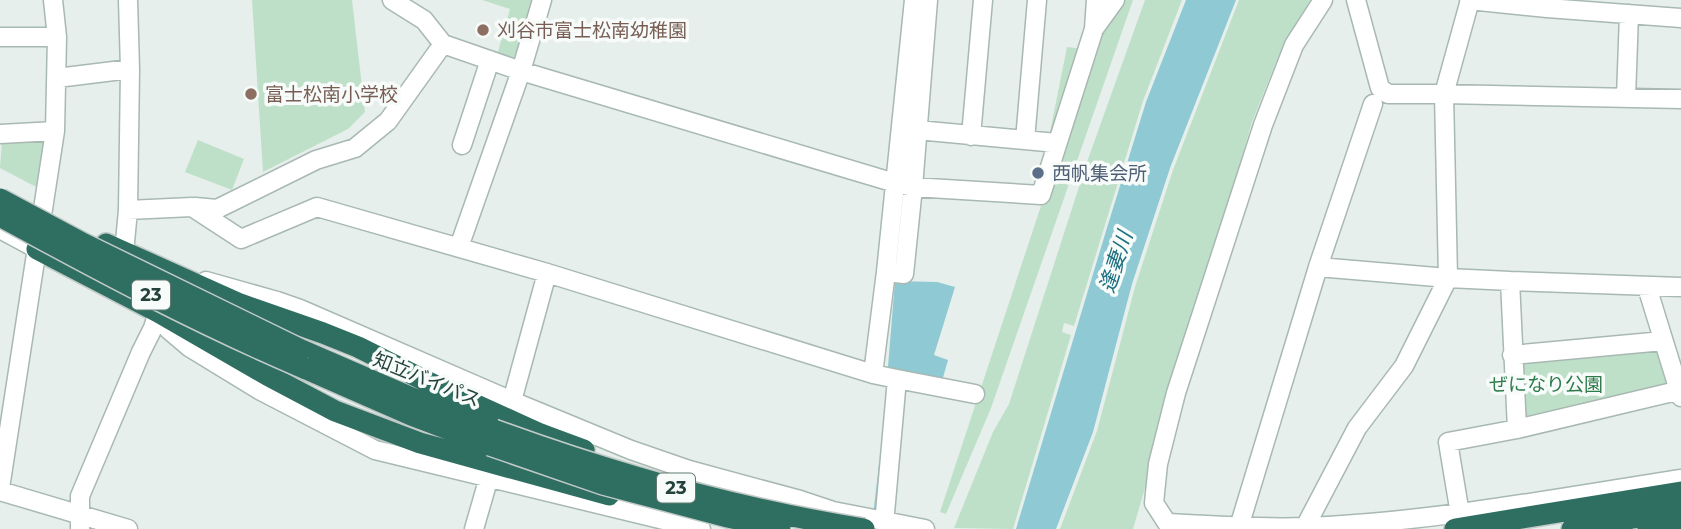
<svg xmlns="http://www.w3.org/2000/svg" width="1681" height="529" font-family="Montserrat,'Noto Sans JP',sans-serif">
	<style>
		.green { fill: #bfe0c8 }
		.water { fill: #8ec9d4 }
		.lines { fill: none; stroke-linecap: round; stroke-linejoin: round }
		.stream { stroke: #8ec9d4; stroke-width: 3.5 }
		.minor-casing { stroke: #a8b8b2; stroke-width: 21 }
		.highway-casing { stroke: #c2cac8; stroke-width: 24 }
		.minor { stroke: #fff; stroke-width: 18 }
		.highway { stroke: #2f6f62; stroke-width: 21 }
		.highway-bridge-casing { stroke: #c2cac8; stroke-width: 24; stroke-linecap: butt }
		.highway-bridge { stroke: #2f6f62; stroke-width: 21 }
		.education-dot { fill: #8d6e63; stroke: #f7fbf9; stroke-width: 2.5 }
		.service-dot { fill: #5c6f8a; stroke: #f7fbf9; stroke-width: 2.5 }
		.labels { text-anchor: middle; stroke-width: 7; stroke-linejoin: round; paint-order: stroke }
		.shield { fill: #f7fbf9; stroke: #637a73; stroke-width: 2 }
		.shield-label { font-size: 18px; font-weight: bold; fill: #24423a }
		.education-label { font-size: 19px; fill: #785e54; stroke: #f7fbf9; text-anchor: start }
		.service-label { font-size: 19px; fill: #4e5e75; stroke: #f7fbf9; text-anchor: start }
		.street-label { font-size: 19px; fill: #24423a; stroke: #f7fbf9 }
		.park-label { font-size: 19px; fill: #2d7a4b; stroke: #f7fbf9 }
		.water-label { font-size: 21px; font-style: italic; fill: #1c6f80; stroke: #f7fbf9 }
	</style>
	<rect width="100%" height="100%" fill="#e6efeb"/>
	<path class="green" d="M 252,0 L 352,0 L 365,112 L 348,129 L 263,172 Z
		M 482,0 L 533,0 L 513,61 L 497,55 L 510,9 Z
		M 1119,0 L 1133,0 L 991,408 L 946,514 L 940,512 L 1099,30 Z
		M 1145,0 L 1182,0 L 1143,101 L 1074,326 L 1064,323 L 1062,332 L 1071,335 L 1013,529 L 954,528 L 993,432 L 1009,404 L 1087,162 Z
		M 1239,0 L 1310,0 L 1279,55 L 1252,122 L 1133,529 L 1060,529 L 1097,431 L 1135,287 L 1173,170 Z
		M 1067,47 L 1084,49 L 1056,133 L 1050,132 Z
		M 47,139 L 38,188 L 0,168 L 2,140 Z
		M 198,140 L 244,159 L 232,190 L 185,172 Z
		M 1655,345 L 1669,383 L 1521,419 L 1515,359 Z"/>
	<path class="water" d="M 1186,0 L 1236,0 L 1170,168 L 1132,284 L 1093,432 L 1056,529 L 1016,529 L 1106,231 L 1146,102 Z
		M 895,281 L 937,282 L 955,287 L 934,355 L 948,360 L 942,381 L 888,367 Z"/>
	<g class="lines">
		<path class="stream" d="M 875,514 L 881,462"/>
		<defs>
			<path id="minor" d="M 392,0 L 424,20 L 443,44 L 521,71 L 895,183 L 913,187 L 1041,195 L 1094,29 L 1096,0
				M 1356,0 L 1380,88 L 1388,94 L 1444,94 L 1681,99
				M 1469,0 L 1547,8 L 1681,18
				M 1470,0 L 1444,94 L 1448,278 L 1510,281 L 1517,429
				M 1094,29 L 1115,0
				M 0,37 L 57,37
				M 57,78 L 130,69
				M 1626,98 L 1629,14
				M 917,130 L 1057,143
				M 0,134 L 55,131
				M 971,136 L 983,0
				M 1025,140 L 1037,0
				M 462,145 L 490,60
				M 195,207 L 217,209 L 316,160 L 355,148 L 388,121 L 443,44
				M 128,210 L 192,207 L 241,239 L 317,207 L 547,273 L 873,374 L 897,379
				M 0,229 L 37,249
				M 459,247 L 521,71 L 542,0
				M 124,253 L 128,210 L 130,69 L 128,0
				M 1318,267 L 1373,104
				M 886,272 L 904,274 L 913,187 L 928,0
				M 206,281 L 277,301 L 300,309 L 512,401 L 631,450 L 689,470 L 800,500 L 833,511 L 925,529
				M 1510,281 L 1681,287
				M 1647,287 L 1681,397
				M 158,312 L 169,330 L 189,347 L 261,391 L 375,450 L 701,529
				M 1512,355 L 1663,341
				M 873,374 L 886,272 L 914,0
				M 512,401 L 547,273
				M 0,488 L 55,131 L 57,37 L 53,0
				M 0,491 L 128,529
				M 885,513 L 897,379 L 975,394
				M 1461,520 L 1448,442 L 1517,429 L 1681,390
				M 1167,523 L 1154,503 L 1158,464 L 1176,393 L 1263,125 L 1294,45 L 1323,0
				M 1167,523 C 1213,525 1259,529 1306,527 C 1432,522 1557,498 1681,479
				M 1239,527 L 1318,267 L 1448,278 L 1404,366 L 1357,428 L 1305,527
				M 80,529 L 80,496 L 141,352 L 153,328 L 158,312
				M 474,529 L 489,477"/>
			<path id="highway" d="M 106,244 L 240,304 L 323,333 L 358,347 L 450,393 L 538,433 L 584,450
				M 37,249 L 158,312 L 267,375 L 335,411 L 420,443 L 609,495
				M 301,350 L 407,396 L 494,430
				M 304,368 L 411,415 L 490,445
				M 1455,529 L 1681,492
				M 1572,529 L 1633,518 L 1679,503
				M 1648,529 L 1681,519"/>
		</defs>
		<use href="#minor" class="minor-casing"/>
		<use href="#highway" class="highway-casing"/>
		<use href="#minor" class="minor"/>
		<use href="#highway" class="highway"/>
		<defs>
			<path id="highway-bridge" d="M 0,199 L 84,244 L 301,350
				M 0,216 C 99,270 200,324 304,368
				M 494,430 C 614,474 738,509 864,529
				M 490,445 L 603,484 L 728,517 L 780,529"/>
		</defs>
		<use href="#highway-bridge" class="highway-bridge-casing"/>
		<use href="#highway-bridge" class="highway-bridge"/>
	</g>
	<g class="education-dot">
		<circle cx="483" cy="30" r="7"/>
		<circle cx="251" cy="94" r="7"/>
	</g>
	<circle class="service-dot" cx="1038" cy="173" r="7"/>
	<g class="labels">
		<g class="shield">
			<rect x="132" y="280.5" width="38" height="29" rx="5"/>
			<rect x="657" y="473.5" width="38" height="29" rx="5"/>
		</g>
		<g class="shield-label">
			<text x="151" y="301">23</text>
			<text x="676" y="494">23</text>
		</g>
		<g class="education-label">
			<text x="497" y="37">刈谷市富士松南幼稚園</text>
			<text x="265" y="101">富士松南小学校</text>
		</g>
		<g class="service-label">
			<text x="1052" y="180">西帆集会所</text>
		</g>
		<g class="street-label">
			<text transform="translate(427 379) rotate(22)" y="7">知立バイパス</text>
		</g>
		<g class="park-label">
			<text x="1546" y="391">ぜになり公園</text>
		</g>
		<g class="water-label">
			<text transform="translate(1116 262) rotate(-72)" y="7">逢妻川</text>
		</g>
	</g>
</svg>
